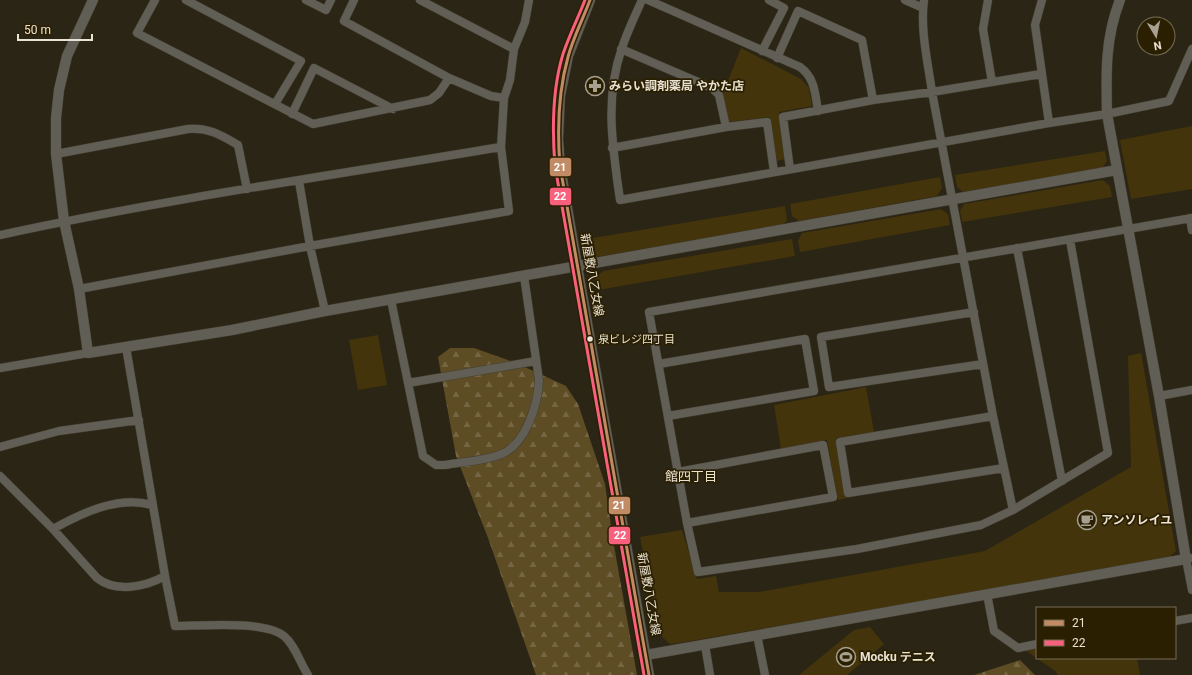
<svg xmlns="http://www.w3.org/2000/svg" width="1192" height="675" font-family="Roboto,'Noto Sans JP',sans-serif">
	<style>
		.forest { fill: url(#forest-firs) }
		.park { fill: #43340b }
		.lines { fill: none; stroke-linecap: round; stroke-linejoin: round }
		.minor-casing { stroke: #443f31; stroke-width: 9 }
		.tertiary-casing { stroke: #443f31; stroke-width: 11 }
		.minor { stroke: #615e56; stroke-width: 8 }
		.tertiary { stroke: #615e56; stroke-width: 10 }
		.bus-1-casing { stroke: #2b1f02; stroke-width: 6 }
		.bus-2-casing { stroke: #2b1f02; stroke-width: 6 }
		.bus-1 { stroke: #c18c65; stroke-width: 3 }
		.bus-2 { stroke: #f8607d; stroke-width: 3 }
		.bus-dot { fill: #eae2d2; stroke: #2b1f02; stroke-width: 1.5 }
		.labels { text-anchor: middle; stroke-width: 3.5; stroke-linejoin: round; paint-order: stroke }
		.bus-label { font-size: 11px; fill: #eae2d2; stroke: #2b1f02; text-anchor: start }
		.poi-label { font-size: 12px; font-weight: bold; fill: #eae2d2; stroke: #2b1f02; text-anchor: start }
		.street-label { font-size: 12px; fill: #eae2d2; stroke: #2b1f02 }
		.neighbourhood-label { font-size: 13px; fill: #eae2d2; stroke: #2b1f02 }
		.line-badge { stroke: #2b1f02; stroke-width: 1.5 }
		.badge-label { font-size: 11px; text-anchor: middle; font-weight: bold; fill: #fff }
	</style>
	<defs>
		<pattern id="forest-firs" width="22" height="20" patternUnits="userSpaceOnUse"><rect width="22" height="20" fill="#5d4c24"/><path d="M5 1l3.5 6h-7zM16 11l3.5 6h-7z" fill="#746643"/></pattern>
	</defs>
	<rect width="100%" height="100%" fill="#2b2515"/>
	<path class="forest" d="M 450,348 L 474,348 L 516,363 L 566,386 L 578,404 L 605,484 L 613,540 L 637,675 L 536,675 L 488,538 L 456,456 L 438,357 Z
		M 1020,660 L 1035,675 L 974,675 Z"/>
	<path class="park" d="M 741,48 L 801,79 L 809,88 L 812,106 L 779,112 L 785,159 L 777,161 L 769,117 L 728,122 L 723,93 Z
		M 1192,126 L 1192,189 L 1131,199 L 1120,140 Z
		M 1105,151 L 1107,161 L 1102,169 L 963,192 L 957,187 L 955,175 Z
		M 940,177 L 942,188 L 937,196 L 799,221 L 792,216 L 790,204 Z
		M 1103,180 L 1110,186 L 1112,197 L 962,222 L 960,211 L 964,204 Z
		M 785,206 L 787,220 L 783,225 L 596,257 L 593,238 Z
		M 941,209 L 948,214 L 950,225 L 800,252 L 798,241 L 802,233 Z
		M 792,239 L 795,256 L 598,290 L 595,278 L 603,271 Z
		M 378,335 L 387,385 L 358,390 L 349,340 Z
		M 1141,353 L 1176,551 L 1167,559 L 679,643 L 670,644 L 663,638 L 658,626 L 640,537 L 682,530 L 697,579 L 716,576 L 719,592 L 759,592 L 985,551 L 1131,467 L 1128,356 Z
		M 866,387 L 874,432 L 836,438 L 847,498 L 838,500 L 827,440 L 781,449 L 774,405 Z
		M 870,627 L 884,644 L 847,675 L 799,675 L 854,630 Z
		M 1037,648 L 1037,658 L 1137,658 L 1140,675 L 1058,675 L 1055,671 L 1025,650 Z"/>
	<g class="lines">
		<defs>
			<path id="minor" d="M 155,0 L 137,33 L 313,124 L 430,100 L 439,93 L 449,78
				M 186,0 L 301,61 L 275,104
				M 306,0 L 326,10 L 331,0
				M 354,0 L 344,21 L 449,78 L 491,96 L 504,98
				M 420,0 L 514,49
				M 642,0 C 635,16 627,32 622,48 C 604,98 613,150 620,200 L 1049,123 L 1107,114 L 1169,101 L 1192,49
				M 648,0 L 800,67 C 815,78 815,93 818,111
				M 905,0 L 923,8
				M 924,0 C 920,30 928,63 932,92 L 993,416 L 1013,510
				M 988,0 L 983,29 L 992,82
				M 1042,0 L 1035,25 L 1049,123
				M 621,49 L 712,88 L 719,95 L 726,127
				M 762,51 L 784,8 L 769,0
				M 777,58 L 798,11 L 862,40 L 873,100
				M 292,114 L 314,68 L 393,109
				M 612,148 L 726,127 L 767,122 L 774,172
				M 56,154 L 188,129 C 208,127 221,135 238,145 L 247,189
				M 790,169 L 783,117 L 873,100 L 932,92 L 1041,74
				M 299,181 L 310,246 L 325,311
				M 1190,218 L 1192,230
				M 0,235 C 166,199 334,175 501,147
				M 1070,240 L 1108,453 L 1013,510 L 981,525 L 857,549 L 698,572 L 687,523 L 649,312 L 1192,218
				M 1017,248 L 1062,481
				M 79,289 L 310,246 L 509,211 L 501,147 L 504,98 L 510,80 L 514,49 L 525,22 L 529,0
				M 391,300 L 423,456 L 436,465 L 445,465 C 462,462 483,461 499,455 C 526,446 538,404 539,380 L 524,276
				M 974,312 L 821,337 L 829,387 L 983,364
				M 126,347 L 165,576 L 175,626 C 201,626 265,620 284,636 C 295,645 300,663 308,675
				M 659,364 L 805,339 L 814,391 L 668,416
				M 0,368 L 88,353
				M 408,383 L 536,361
				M 1159,396 L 1192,390
				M 993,416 L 840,442 L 848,493 L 1004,468
				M 0,447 L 59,431 L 139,420
				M 678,472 L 823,445 L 833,497 L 687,523
				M 0,476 L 53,529 L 97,578 C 116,593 145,587 165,576
				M 53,529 C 82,513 119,495 152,505
				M 1192,558 L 1186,559 L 1192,590
				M 987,594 L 994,631 L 1018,648 L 1037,644
				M 1175,621 L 1192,618
				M 757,635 L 765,675
				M 705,645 L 710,675"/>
			<path id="tertiary" d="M 93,0 L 67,56 L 59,90 L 56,118 L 56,154 L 64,221 L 79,289 L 88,353 L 232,330 L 325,311 L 1117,170
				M 590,0 L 568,56 L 560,96 L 558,139 L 560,166 L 577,266 L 649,675
				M 646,655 L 1186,559 L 1159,396 L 1107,114 C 1106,74 1105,38 1120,0"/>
		</defs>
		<use href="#minor" class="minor-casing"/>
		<use href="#tertiary" class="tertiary-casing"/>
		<use href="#minor" class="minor"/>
		<use href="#tertiary" class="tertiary"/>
		<defs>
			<path id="bus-1" d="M 590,0 C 583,19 573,38 568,57 C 558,93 557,129 560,166 L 649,675"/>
			<path id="bus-2" d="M 585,0 C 578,18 569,36 563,54 C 552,90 552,129 555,166 L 644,675"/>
		</defs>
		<use href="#bus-1" class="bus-1-casing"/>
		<use href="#bus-2" class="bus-2-casing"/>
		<use href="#bus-1" class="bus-1"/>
		<use href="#bus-2" class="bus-2"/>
	</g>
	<defs>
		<symbol id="pharmacy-ring" viewBox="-11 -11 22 22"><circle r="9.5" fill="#2b1f02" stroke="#a7a090" stroke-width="1.5"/><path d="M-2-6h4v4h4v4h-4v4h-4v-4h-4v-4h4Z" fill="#a7a090"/></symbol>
		<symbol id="cafe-ring" viewBox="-11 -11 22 22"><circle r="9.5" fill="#2b1f02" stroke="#a7a090" stroke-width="1.5"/><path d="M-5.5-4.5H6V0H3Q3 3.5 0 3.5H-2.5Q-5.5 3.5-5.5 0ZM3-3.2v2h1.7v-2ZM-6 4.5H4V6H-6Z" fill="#a7a090"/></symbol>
		<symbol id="stadium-ring" viewBox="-11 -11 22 22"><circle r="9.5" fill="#2b1f02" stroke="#a7a090" stroke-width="1.5"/><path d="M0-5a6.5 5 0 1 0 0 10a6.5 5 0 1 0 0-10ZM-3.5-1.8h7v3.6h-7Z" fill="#a7a090"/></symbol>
	</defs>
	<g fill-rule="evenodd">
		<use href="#pharmacy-ring" x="584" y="75" width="22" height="22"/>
		<use href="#cafe-ring" x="1076" y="509" width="22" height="22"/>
		<use href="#stadium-ring" x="835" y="646" width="22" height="22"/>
	</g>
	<circle class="bus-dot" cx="590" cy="339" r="3.5"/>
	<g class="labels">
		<g class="bus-label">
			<text x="598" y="343">泉ビレジ四丁目</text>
		</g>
		<g class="poi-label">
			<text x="609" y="90">みらい調剤薬局 やかた店</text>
			<text x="1101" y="524">アンソレイユ</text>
			<text x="860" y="661">Mocku テニス</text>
		</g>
		<g class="street-label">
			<text transform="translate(592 275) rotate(80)" y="4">新屋敷八乙女線</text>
			<text transform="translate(649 594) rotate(80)" y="4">新屋敷八乙女線</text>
		</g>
		<g class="neighbourhood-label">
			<text x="691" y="481">館四丁目</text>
		</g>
	</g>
	<g class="line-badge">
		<rect x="549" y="157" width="23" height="20" rx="4" fill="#c18c65"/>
		<rect x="549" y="187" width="23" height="19" rx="4" fill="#f8607d"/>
		<rect x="608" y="496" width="23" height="19" rx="4" fill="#c18c65"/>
		<rect x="608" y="526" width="23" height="19" rx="4" fill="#f8607d"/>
	</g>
	<g class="badge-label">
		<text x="560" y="171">21</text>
		<text x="560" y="200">22</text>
		<text x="619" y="509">21</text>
		<text x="620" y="539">22</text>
	</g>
	<rect x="1036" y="607" width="140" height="52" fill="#2b1f02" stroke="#776d55"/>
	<rect x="1044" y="620" width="20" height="6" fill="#c18c65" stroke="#776d55"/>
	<text x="1072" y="627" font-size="12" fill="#eae2d2">21</text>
	<rect x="1044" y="640" width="20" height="6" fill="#f8607d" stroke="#776d55"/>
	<text x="1072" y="647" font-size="12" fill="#eae2d2">22</text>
	<g transform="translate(1156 36) rotate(170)"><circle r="19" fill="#2b1f02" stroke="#776d55"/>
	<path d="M0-3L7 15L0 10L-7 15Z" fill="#a7a090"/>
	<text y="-6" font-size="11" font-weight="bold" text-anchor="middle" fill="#eae2d2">N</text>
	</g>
	<path d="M18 34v6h74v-6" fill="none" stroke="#eae2d2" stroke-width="2"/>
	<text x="24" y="34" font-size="12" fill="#eae2d2" stroke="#2b1f02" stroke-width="3" paint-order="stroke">50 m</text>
</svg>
